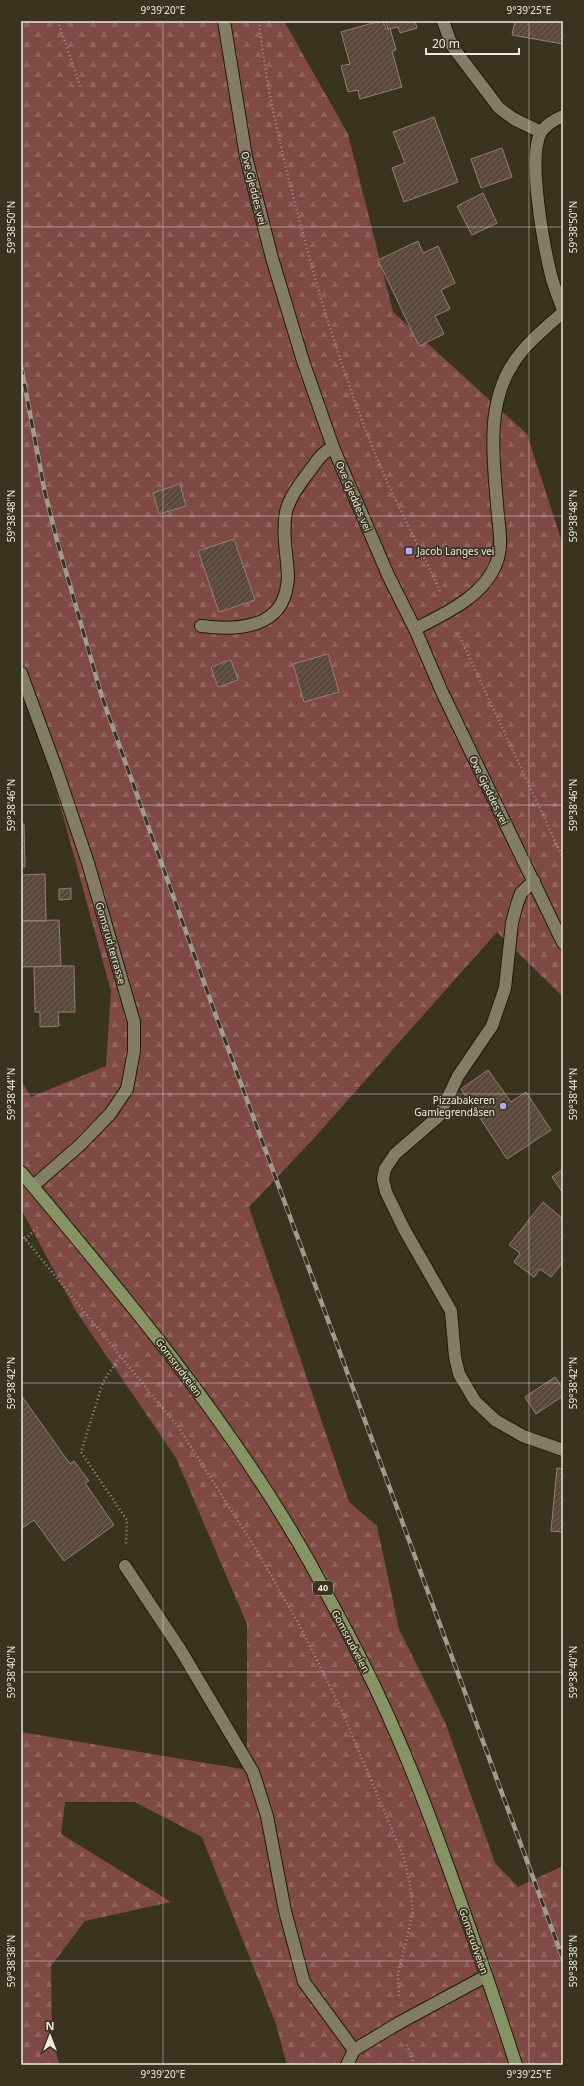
<svg xmlns="http://www.w3.org/2000/svg" width="584" height="2086" font-family="'Noto Sans',sans-serif">
	<style>
		.forest { fill: url(#forest-firs) }
		.building { fill: url(#building-hatch); stroke: #958070 }
		.lines { fill: none; stroke-linecap: round; stroke-linejoin: round }
		.service-casing { stroke: #211b07; stroke-width: 14 }
		.minor-casing { stroke: #211b07; stroke-width: 14 }
		.tertiary-casing { stroke: #211b07; stroke-width: 14 }
		.primary-casing { stroke: #211b07; stroke-width: 14 }
		.path { stroke: #9c9887; stroke-width: 2.5; stroke-dasharray: 1 3; stroke-linecap: butt }
		.service { stroke: #847d66; stroke-width: 12 }
		.minor { stroke: #847d66; stroke-width: 12 }
		.tertiary { stroke: #847d66; stroke-width: 12 }
		.primary { stroke: #869364; stroke-width: 12 }
		.rail-casing { stroke: #a09b8b; stroke-width: 4.5 }
		.rail { stroke: #3a341f; stroke-width: 3; stroke-dasharray: 9; stroke-linecap: butt }
		.ticks { fill: none; stroke: #edeadd; stroke-width: 1; stroke-opacity: 0.45 }
		.poi-dot { fill: #b4acf9; stroke: #3a341f; stroke-width: 1.5 }
		.labels { text-anchor: middle; stroke-width: 3.5; stroke-linejoin: round; paint-order: stroke }
		.shield { fill: #3a341f; stroke: #b7b3a4; stroke-width: 1 }
		.shield-label { font-size: 9px; font-weight: bold; fill: #edeadd }
		.street-label { font-size: 10px; fill: #edeadd; stroke: #3a341f }
		.poi-label { font-size: 10px; fill: #edeadd; stroke: #3a341f; text-anchor: start }
		.neatline { fill: none; stroke: #edeadd; stroke-width: 1.5 }
		.ticks-label { font-size: 10px; text-anchor: middle; fill: #edeadd }
	</style>
	<defs>
		<pattern id="forest-firs" width="22" height="20" patternUnits="userSpaceOnUse"><rect width="22" height="20" fill="#7f4a44"/><path d="M5 1l3.5 6h-7zM16 11l3.5 6h-7z" fill="#91645f"/></pattern>
		<pattern id="building-hatch" width="6" height="6" patternUnits="userSpaceOnUse"><rect width="6" height="6" fill="#5a4839"/><path d="M-1 1l2-2M0 6l6-6M5 7l2-2" fill="none" stroke="#726355"/></pattern>
	</defs>
	<rect width="100%" height="100%" fill="#3a341f"/>
	<path class="forest" d="M 21,21 L 284,21 L 348,134 L 393,312 L 527,434 L 563,545 L 563,997 L 497,932 L 315,1137 L 249,1207 L 349,1502 L 377,1526 L 399,1629 L 445,1722 L 495,1863 L 518,1887 L 563,1866 L 563,2065 L 287,2065 L 276,2024 L 202,1837 L 135,1802 L 65,1802 L 61,1834 L 171,1902 L 85,1921 L 51,1966 L 52,2042 L 60,2065 L 21,2065 L 21,1732 L 247,1770 L 247,1624 L 176,1458 L 76,1311 L 21,1209 L 21,1080 L 31,1097 L 106,1066 L 111,991 L 57,794 L 21,683 Z"/>
	<path class="building" d="M 380,21 L 383,21 L 386,29 L 390,28 L 396,50 L 392,51 L 402,87 L 360,99 L 358,90 L 348,92 L 341,66 L 350,64 L 341,32 Z
		M 386,21 L 415,21 L 417,28 L 400,33 L 398,27 L 388,29 Z
		M 515,21 L 563,21 L 563,44 L 512,35 Z
		M 434,117 L 458,182 L 404,202 L 392,168 L 405,163 L 393,132 Z
		M 502,148 L 512,177 L 481,188 L 471,159 Z
		M 483,193 L 497,223 L 472,235 L 457,206 Z
		M 418,241 L 423,253 L 438,246 L 455,283 L 441,290 L 450,309 L 435,316 L 444,334 L 419,346 L 378,260 Z
		M 180,484 L 186,506 L 159,514 L 153,493 Z
		M 234,539 L 255,600 L 219,612 L 198,551 Z
		M 328,654 L 339,692 L 304,702 L 293,664 Z
		M 231,660 L 238,680 L 218,687 L 211,667 Z
		M 21,824 L 24,824 L 25,867 L 21,867 Z
		M 45,874 L 46,921 L 21,921 L 21,875 Z
		M 71,888 L 71,899 L 59,900 L 59,889 Z
		M 59,920 L 61,966 L 21,967 L 21,921 Z
		M 61,966 L 74,966 L 75,1012 L 58,1012 L 59,1026 L 40,1027 L 40,1012 L 35,1012 L 34,967 Z
		M 488,1070 L 511,1102 L 526,1092 L 551,1130 L 507,1159 L 461,1089 Z
		M 563,1169 L 563,1193 L 552,1177 Z
		M 543,1202 L 563,1219 L 563,1262 L 551,1277 L 540,1269 L 534,1277 L 514,1262 L 520,1253 L 509,1245 Z
		M 555,1377 L 563,1389 L 563,1396 L 536,1414 L 525,1397 Z
		M 21,1395 L 70,1464 L 74,1461 L 89,1481 L 85,1483 L 114,1525 L 64,1561 L 34,1520 L 21,1529 Z
		M 557,1468 L 563,1469 L 563,1532 L 551,1531 Z"/>
	<g class="lines">
		<defs>
			<path id="service" d="M 201,626 C 233,630 277,630 286,591 C 287,586 288,581 288,576 C 287,554 282,534 286,512 C 289,498 300,484 308,473 C 316,463 321,453 333,447
				M 534,881 L 521,893 L 517,904 L 512,923 L 505,988 L 492,1026 L 458,1076 L 439,1116 L 395,1154 L 385,1169 L 383,1179 L 386,1192 L 404,1229 L 451,1311 L 455,1357 L 459,1374 L 475,1401 L 495,1420 L 523,1436 L 563,1450
				M 125,1566 L 180,1649 L 253,1772 L 267,1816 L 285,1911 L 304,1982 L 354,2050
				M 347,2065 L 354,2050 L 399,2023 L 486,1976"/>
			<path id="minor" d="M 443,21 L 452,46 L 499,108 L 514,119 L 541,132
				M 563,116 C 556,119 546,125 541,132 C 527,157 544,247 551,275 C 554,287 559,299 563,310
				M 415,629 C 444,614 483,597 496,564 C 504,545 498,524 497,504 C 493,457 486,403 514,362 C 527,342 546,328 563,312
				M 21,673 L 57,771 L 88,863 L 134,1022 L 134,1051 L 127,1089 L 110,1114 L 80,1145 L 33,1186"/>
			<path id="tertiary" d="M 224,21 L 246,157 L 272,258 L 303,361 L 333,447 L 388,575 L 415,629 L 442,692 L 563,943"/>
			<path id="primary" d="M 21,1172 C 125,1296 230,1421 310,1563 C 327,1595 345,1626 361,1659 C 401,1737 432,1821 461,1903 C 480,1957 499,2011 516,2065"/>
		</defs>
		<use href="#service" class="service-casing"/>
		<use href="#minor" class="minor-casing"/>
		<use href="#tertiary" class="tertiary-casing"/>
		<use href="#primary" class="primary-casing"/>
		<path class="path" d="M 58,21 L 81,89
			M 259,21 C 266,88 282,154 299,219 C 322,307 349,394 385,477 C 402,516 423,553 440,591
			M 458,633 L 563,858
			M 21,1234 L 179,1428 L 254,1546 L 299,1624 L 341,1709 L 404,1858 L 410,1884 L 413,1912 L 398,1975 L 399,1997
			M 25,1239 L 38,1227
			M 120,1357 L 103,1382 L 81,1452 L 127,1520 L 126,1544
			M 407,2045 L 414,2065"/>
		<use href="#service" class="service"/>
		<use href="#minor" class="minor"/>
		<use href="#tertiary" class="tertiary"/>
		<use href="#primary" class="primary"/>
		<defs>
			<path id="rail" d="M 21,366 L 45,493 L 58,544 L 102,697 L 215,1013 L 563,1959"/>
		</defs>
		<use href="#rail" class="rail-casing"/>
		<use href="#rail" class="rail"/>
	</g>
	<path class="ticks" d="M 163,21 L 163,2065M 529,21 L 529,2065M 21,227 L 563,227M 21,516 L 563,516M 21,805 L 563,805M 21,1094 L 563,1094M 21,1383 L 563,1383M 21,1672 L 563,1672M 21,1961 L 563,1961"/>
	<g class="poi-dot">
		<rect x="405" y="547" width="8" height="8" rx="2"/>
		<circle cx="503" cy="1106" r="4"/>
	</g>
	<g class="labels">
		<rect class="shield" x="313" y="1581" width="20" height="14" rx="3"/>
		<g class="shield-label">
			<text x="323" y="1591">40</text>
		</g>
		<g class="street-label">
			<text transform="translate(254 188) rotate(76)" y="4">Ove Gjeddes vei</text>
			<text transform="translate(354 496) rotate(67)" y="4">Ove Gjeddes vei</text>
			<text transform="translate(489 790) rotate(64)" y="4">Ove Gjeddes vei</text>
			<text transform="translate(111 943) rotate(74)" y="4">Gomsrud terrasse</text>
			<text transform="translate(179 1367) rotate(53)" y="4">Gomsrudveien</text>
			<text transform="translate(351 1641) rotate(62)" y="4">Gomsrudveien</text>
			<text transform="translate(474 1941) rotate(71)" y="4">Gomsrudveien</text>
		</g>
		<g class="poi-label">
			<text x="417" y="555">Jacob Langes vei</text>
			<text x="495" y="1104" text-anchor="end">Pizzabakeren<tspan x="495" dy="12">Gamlegrendåsen</tspan></text>
		</g>
	</g>
	<rect width="584" height="2086" fill="none" stroke="#3a341f" stroke-width="44"/>
	<g transform="translate(50 2036)" stroke="#3a341f" stroke-width="3" paint-order="stroke">
	<path d="M0-3L7 15L0 10L-7 15Z" fill="#edeadd"/>
	<text y="-6" font-size="11" font-weight="bold" text-anchor="middle" fill="#edeadd">N</text>
	</g>
	<path d="M426 48v6h93v-6" fill="none" stroke="#edeadd" stroke-width="2"/>
	<text x="432" y="48" font-size="12" fill="#edeadd" stroke="#3a341f" stroke-width="3" paint-order="stroke">20 m</text>
	<rect x="22" y="22" width="540" height="2042" class="neatline"/>
	<g class="ticks-label">
		<text x="163" y="14">9°39'20"E</text>
		<text x="529" y="14">9°39'25"E</text>
		<text transform="translate(11 227) rotate(-90)" y="4">59°38'50"N</text>
		<text transform="translate(573 227) rotate(-90)" y="4">59°38'50"N</text>
		<text transform="translate(11 516) rotate(-90)" y="4">59°38'48"N</text>
		<text transform="translate(573 516) rotate(-90)" y="4">59°38'48"N</text>
		<text transform="translate(11 805) rotate(-90)" y="4">59°38'46"N</text>
		<text transform="translate(573 805) rotate(-90)" y="4">59°38'46"N</text>
		<text transform="translate(11 1094) rotate(-90)" y="4">59°38'44"N</text>
		<text transform="translate(573 1094) rotate(-90)" y="4">59°38'44"N</text>
		<text transform="translate(11 1383) rotate(-90)" y="4">59°38'42"N</text>
		<text transform="translate(573 1383) rotate(-90)" y="4">59°38'42"N</text>
		<text transform="translate(11 1672) rotate(-90)" y="4">59°38'40"N</text>
		<text transform="translate(573 1672) rotate(-90)" y="4">59°38'40"N</text>
		<text transform="translate(11 1961) rotate(-90)" y="4">59°38'38"N</text>
		<text transform="translate(573 1961) rotate(-90)" y="4">59°38'38"N</text>
		<text x="163" y="2078">9°39'20"E</text>
		<text x="529" y="2078">9°39'25"E</text>
	</g>
</svg>
